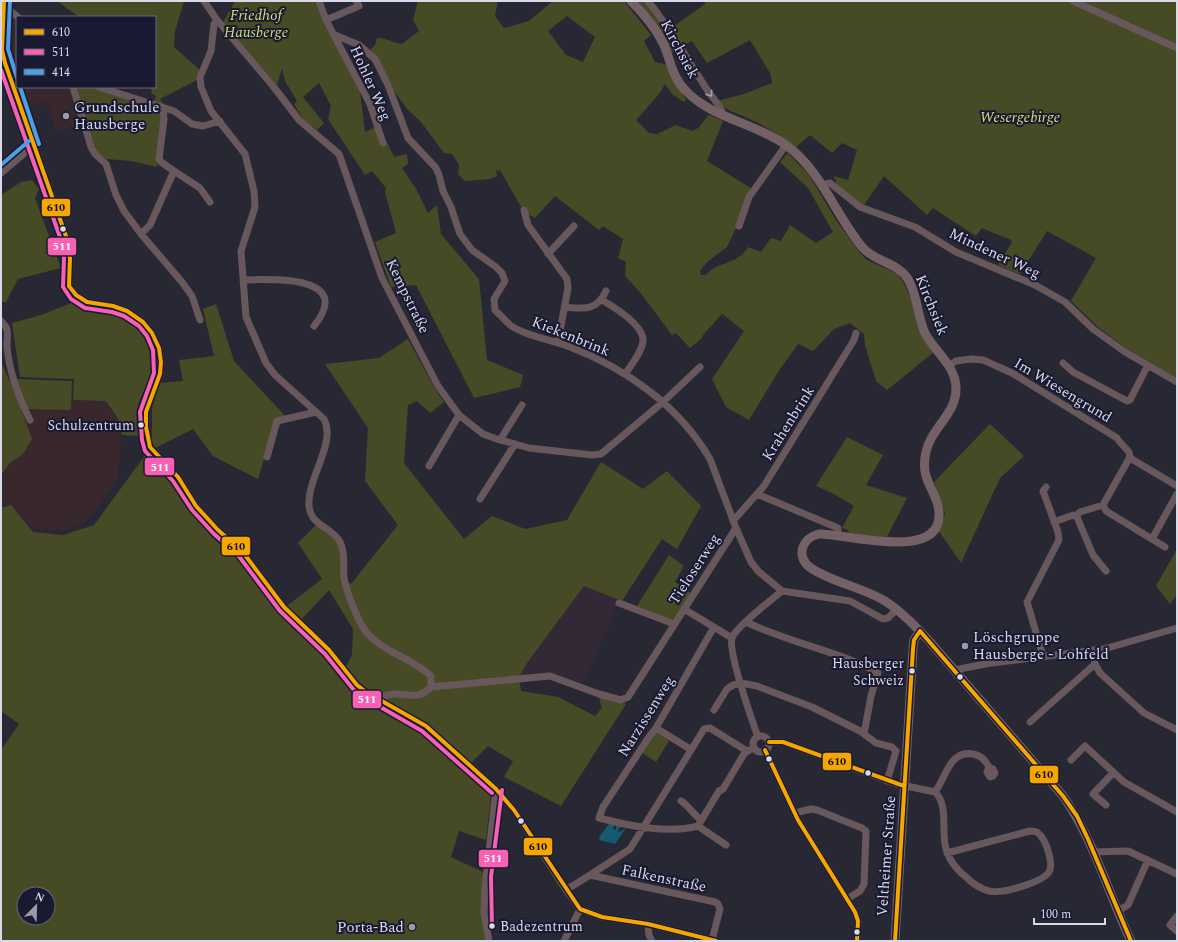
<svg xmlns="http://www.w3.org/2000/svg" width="1178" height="942" font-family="Spectral,serif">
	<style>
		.industrial { fill: #332836 }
		.education { fill: #38272d }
		.green { fill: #464b25; fill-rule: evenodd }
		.water { fill: #165a70 }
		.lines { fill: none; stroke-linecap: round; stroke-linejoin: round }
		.minor { stroke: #68585b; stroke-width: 7 }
		.major { stroke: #746166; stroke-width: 9 }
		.bus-1-casing { stroke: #191a31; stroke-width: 7 }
		.bus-2-casing { stroke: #191a31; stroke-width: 7 }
		.bus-3-casing { stroke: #191a31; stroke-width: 7 }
		.bus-1 { stroke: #f7a600; stroke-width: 4 }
		.bus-2 { stroke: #f860b3; stroke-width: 4 }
		.bus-3 { stroke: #4d9ee5; stroke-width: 4 }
		.oneway { stroke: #a6a0aa }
		.poi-dot { fill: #9a9cab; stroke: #191a31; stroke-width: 1.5 }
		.bus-dot { fill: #d8daea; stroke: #191a31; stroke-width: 1.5 }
		.labels { text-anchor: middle; stroke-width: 4; stroke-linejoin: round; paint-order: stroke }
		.bus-label { font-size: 14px; fill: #d8daea; stroke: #191a31; text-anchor: end }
		.park-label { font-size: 15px; font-style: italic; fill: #d2df79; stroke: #191a31 }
		.street-label { font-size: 15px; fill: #d8daea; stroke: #191a31 }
		.poi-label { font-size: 15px; fill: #d8daea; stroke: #191a31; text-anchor: start }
		.line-badge { stroke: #191a31; stroke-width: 1.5 }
		.badge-label { font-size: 11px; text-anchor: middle; font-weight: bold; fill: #fff }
		.pale-badge-label { font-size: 11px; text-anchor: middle; font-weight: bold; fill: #111 }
	</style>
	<rect width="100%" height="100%" fill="#282835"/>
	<path class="industrial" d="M 584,586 L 620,600 L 582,685 L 562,678 L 520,675 L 527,663 Z"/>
	<path class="education" d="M 8,15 L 17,20 L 17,82 L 7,50 Z
		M 19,87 L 71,87 L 83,125 L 56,131 L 47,102 L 27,107 Z
		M 71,400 L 106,401 L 117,417 L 121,437 L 118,478 L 89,520 L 64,531 L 34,529 L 11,505 L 1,508 L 1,475 L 10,463 L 23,454 L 21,408 L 71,410 Z"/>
	<path class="green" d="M 57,1 L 184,1 L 175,31 L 174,47 L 201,71 L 199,79 L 160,99 L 164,105 L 154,102 L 156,96 L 151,93 L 152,90 L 148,87 L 155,87 L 155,17 L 79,17 Z
		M 235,1 L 316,1 L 360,92 L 365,132 L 376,127 L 382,144 L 387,142 L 394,157 L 407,154 L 408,164 L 402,168 L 416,189 L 428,213 L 437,205 L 441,234 L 479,279 L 487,360 L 523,375 L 520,387 L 474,398 L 416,285 L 391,287 L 375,242 L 396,233 L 385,192 L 386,188 L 372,171 L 365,175 L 328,119 L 331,106 L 319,83 L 303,97 L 324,123 L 317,130 L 303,119 L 294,104 L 297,101 L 285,81 L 282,68 L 277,85 L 223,22 Z
		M 418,1 L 498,1 L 495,16 L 504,28 L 529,21 L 553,1 L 624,1 L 651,35 L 644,41 L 655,62 L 668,65 L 686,100 L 684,102 L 672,94 L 665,84 L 660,93 L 636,120 L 649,133 L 657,134 L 676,125 L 693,131 L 698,128 L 709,115 L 723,121 L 707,161 L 754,190 L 727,247 L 707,262 L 700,271 L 701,275 L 706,275 C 717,261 738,265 748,247 L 761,252 L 771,238 L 781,241 L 790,225 L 816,243 L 833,232 L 808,188 L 780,162 L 788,153 L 809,175 L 836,220 L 860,253 L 867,260 L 896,273 L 902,280 L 911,298 L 917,325 L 924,340 L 934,352 L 887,390 L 876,381 L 865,345 L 864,334 L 850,323 L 834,329 L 813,351 L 798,344 L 778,372 L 749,420 L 726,407 L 712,379 L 744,331 L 722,314 L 703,335 L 702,338 L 690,348 L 676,333 L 672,335 C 657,315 642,293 625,276 L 626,262 L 618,258 L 623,239 L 603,226 L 599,230 L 555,196 L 535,218 L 524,212 L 500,170 L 496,171 L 497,176 L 490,179 L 465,181 L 458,174 L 459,165 L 452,154 L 444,153 L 421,122 L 408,110 L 389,84 L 370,50 L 375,45 L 377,38 C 386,37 392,43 402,44 L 419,31 L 413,20 ZM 567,16 L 595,37 L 583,62 L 566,55 L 548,31 Z
		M 638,1 L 647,1 L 679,49 L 672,53 L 660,29 Z
		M 705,1 L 1177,1 L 1177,378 L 1127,349 L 1097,326 L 1071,301 L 1096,258 L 1047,231 L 1020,274 L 998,265 L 1012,242 L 1011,240 L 982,228 L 976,236 L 933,208 L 927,215 L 884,176 L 864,205 L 855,201 L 835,185 L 836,181 L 834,177 L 834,176 L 848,180 L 857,150 L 842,143 L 832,153 L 810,135 L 796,147 C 781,136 767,127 750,119 C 738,113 727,112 717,101 L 744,94 L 772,83 L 770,73 L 750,40 L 707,63 L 692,41 L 681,47 L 670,29 L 705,4 Z
		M 75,87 L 91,87 L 153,105 C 170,117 159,149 157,167 L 132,161 L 106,159 L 96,151 L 92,144 Z
		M 32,180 L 39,189 L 35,198 L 61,268 L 18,279 L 6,302 L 1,302 L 1,195 L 21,182 Z
		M 79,300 L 113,307 L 141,322 L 158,347 L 160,362 L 153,386 L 148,387 C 135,401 135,418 138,436 L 122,435 L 117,417 L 106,401 L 73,400 L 74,379 L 20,377 L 12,323 L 41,315 Z
		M 216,304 L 234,361 L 287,418 L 271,435 L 258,479 L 213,456 L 193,429 L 149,451 L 176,491 L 241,553 L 283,609 L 322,579 L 298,543 L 316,525 L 336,539 L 346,568 L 347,580 L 351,584 L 398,525 L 365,481 L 368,428 L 325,364 L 379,358 L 408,339 L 435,389 L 444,402 L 430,413 L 417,401 L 408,405 L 404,463 L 464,539 L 492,516 L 525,529 L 567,520 L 601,462 L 643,489 L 667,471 L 701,506 L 677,549 L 662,539 L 622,601 L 584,586 L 527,663 L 519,677 L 521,691 L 558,697 L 595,716 L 602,708 L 598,694 L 626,704 L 561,806 L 504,777 L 513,761 L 488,746 L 473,761 L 469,768 L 491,793 L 486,840 L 459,831 L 451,857 L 483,872 L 483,905 L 487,941 L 1,941 L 1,750 L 19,724 L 1,711 L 1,508 L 11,505 L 33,532 L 63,535 L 94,525 L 149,450 L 152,437 L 152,409 L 159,383 L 183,381 L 179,360 L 214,356 L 203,309 ZM 329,590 L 353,629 L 352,655 L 344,670 L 328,650 L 298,623 ZM 24,894 L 48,894 L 48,918 L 24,918 Z
		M 1,362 L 10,382 L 18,379 L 72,381 L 71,410 L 21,409 L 32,439 L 23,454 L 10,463 L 1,475 Z
		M 990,424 L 1024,456 L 1000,478 L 961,563 L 938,530 L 945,514 L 934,482 Z
		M 847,437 L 883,455 L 866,485 L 907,498 L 886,539 L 850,536 L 848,530 L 842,528 L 854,506 L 834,494 L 816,486 Z
		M 1177,549 L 1177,595 L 1170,604 L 1156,586 Z
		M 669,555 L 684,566 L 675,582 L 692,594 L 675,619 L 672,620 L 637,606 Z
		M 659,732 L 669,741 L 656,762 L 641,752 L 656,733 Z"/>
	<path class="water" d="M 609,824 L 615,824 L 613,829 L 616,830 L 616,824 L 622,826 L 618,830 L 619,832 L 626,828 L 615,844 L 600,840 L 599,837 Z"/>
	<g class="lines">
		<path class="minor" d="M 4,1 L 2,50 L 5,63 L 67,239 L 70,258 L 69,286 L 76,295 L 87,302 L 113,306 L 127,311 L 143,322 L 152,333 L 159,348 L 161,362 L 160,374 L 146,412 L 146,427 L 150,447 L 178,477 L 196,506 L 218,530 L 242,551 L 284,607 L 329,650 L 357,685 L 366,692 L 426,726 L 496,789 L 514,810 L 566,890 L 580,909 L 602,917 L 648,924 L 716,941
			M 204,1 L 217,20 L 273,86 L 299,120 L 339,154 L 382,278 L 438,386 L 459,415 L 483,434 L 497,439 L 529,448 L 592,455 L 601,454 L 663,402 L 700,367
			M 319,1 L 326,20 L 370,104 L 383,143
			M 648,1 C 670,28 687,59 706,88 C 711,97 720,104 723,114
			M 1073,1 L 1177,48
			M 3,5 L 18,17
			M 217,20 L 214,24 L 211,51 L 200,77 L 201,87 L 211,111 L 245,154 L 254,191 L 255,207 L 241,251 L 246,317 L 266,363 L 275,375 L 324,419 C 336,442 310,475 309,500 C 307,525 328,525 338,539 C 346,549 343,567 344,578 C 346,591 357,618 364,629 C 378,650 412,658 431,676 L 431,687
			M 326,20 L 359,6 L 356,1
			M 335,35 L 359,45 L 375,59 L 388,85 L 408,138 L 436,168 L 439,175 L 443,191 L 451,207 L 460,234 L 472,250 L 496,267 L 502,273 L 505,281 L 494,299 L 495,310 C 500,315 505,320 510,325 C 525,336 553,340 570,347 C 627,369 679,406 710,459 L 736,528 L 751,562 L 758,571 L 782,591 L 850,601 L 883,619 L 888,618 L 897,609
			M 73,87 L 91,147 L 95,154 L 106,164 L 116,195 L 124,211 L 141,234 L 182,282 L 192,296 L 200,320
			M 99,87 L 174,111 L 192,124 L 203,126 L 220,121
			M 174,171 L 200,188 L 210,202
			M 1,173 L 33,146
			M 821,185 L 830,183 L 860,207 L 915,227 L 956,252 L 1035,285 L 1065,302 L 1093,329 L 1125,352 L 1177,382
			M 524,210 L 528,225 L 567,279 L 568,288 L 558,342
			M 739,226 L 749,197 L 786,145
			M 141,234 L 150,225 L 174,171 L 161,162 L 159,159 L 164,119 L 163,108
			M 548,254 L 574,226
			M 243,280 C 272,279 355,275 314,326
			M 602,300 C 614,307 644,325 643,341 C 642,352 631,365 625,374
			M 565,307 C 584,309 597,311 606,291
			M 1,321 C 10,329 7,335 7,346 C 9,371 19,398 30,420
			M 1063,363 L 1073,372 L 1127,401 L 1130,400 L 1148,365
			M 949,366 L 956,361 L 971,359 L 983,360 L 1012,373 L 1117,438
			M 500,440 L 522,405
			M 267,457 L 277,421 L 316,412
			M 1130,458 L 1177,486
			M 429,466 L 459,415
			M 757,494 L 838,528 L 838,536
			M 480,499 L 515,444
			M 1103,505 L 1106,511 L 1165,547
			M 1076,516 L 1080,512 L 1103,505 L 1130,457 L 1129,452 L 1119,441
			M 733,521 L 764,486 L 854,340 L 856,333
			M 1054,522 L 1073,515 L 1077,517 L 1093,555 L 1106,571
			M 1152,539 L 1177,494
			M 619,603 L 674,624
			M 684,609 L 732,638
			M 746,622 C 789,643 837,650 878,673 L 871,696 L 864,734
			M 714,627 L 656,728 L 649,737 L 603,807 L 599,818 C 630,826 667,834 698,826 L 719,791 L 723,789 L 744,754 L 754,747
			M 1093,650 L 1095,664 L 1100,673 L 1144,713 L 1177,730
			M 1043,656 L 1027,602 L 1059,540 L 1058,532 L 1043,491 L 1046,487
			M 954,670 L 991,663 L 1104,649 L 1177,628
			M 378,699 C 383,697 388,694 393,694 C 410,693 417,701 431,687 L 550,676 L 599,694 L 621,700 L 628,697 L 736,528
			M 714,710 L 727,689 L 733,685 L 741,683 L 757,686 L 812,707 L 860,731 L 876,743 L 892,747 L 896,751 L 887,781
			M 1030,722 L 1095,664
			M 656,728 L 690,749
			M753 744a8 8 0 1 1 16 0a8 8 0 1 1-16 0Z
			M 758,737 C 752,720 728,652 732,638 C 735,628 772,599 782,591
			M 769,742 L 783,742 L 897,784 L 935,792 C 948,804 942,829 945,844 C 947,858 956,869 966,877 C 972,883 981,889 989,891 C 1002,894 1041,883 1049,872 C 1054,864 1046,839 1038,833 C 1036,831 1033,831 1030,831 L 947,853
			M 765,750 L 798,820 L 855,912 L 858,921 L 857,941
			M 1071,760 L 1085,746 L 1124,782 L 1177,812
			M 935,792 C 946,778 949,750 973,754 C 982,756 985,760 989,767 L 987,772 L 990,777 L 993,776 L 995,773 L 993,769 L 989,767
			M 681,801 C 689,806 693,814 701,820
			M 1106,805 L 1093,794 L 1113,773
			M 795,813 L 811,809 L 817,810 L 862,828 L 866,831 L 864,884 L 860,891 L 847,899
			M 698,826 L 726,845
			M 1094,852 L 1128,851 L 1177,874
			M 590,875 L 630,849 L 704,729 L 710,728 L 747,751
			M 566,890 L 590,875 L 715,902 L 718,904 L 720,909 L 712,940
			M 1118,911 L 1128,905 L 1148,860
			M 1177,916 L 1170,925 L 1177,931
			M 648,924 L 649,935 L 652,941
			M 489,941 L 484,913 L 485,888 L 496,789
			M 564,941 L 580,909"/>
		<path class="major" d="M 631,1 C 643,13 655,27 663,43 C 670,58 672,77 685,90 C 711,118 755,123 786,145 C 821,170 836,216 863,248 C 876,262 898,263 908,279 C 918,296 917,316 925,333 C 934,351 956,366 956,388 C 957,413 931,428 926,452 C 919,482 938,490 939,513 C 942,563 844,533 819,534 C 811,536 806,539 803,547 C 800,555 804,564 811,568 C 831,582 862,587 885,601 C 902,612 916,627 930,642 L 1063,796 C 1094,840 1108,893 1131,941
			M 895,941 L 913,649 L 914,640 L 920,631"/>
		<defs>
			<path id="bus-1" d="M 4,1 L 2,50 L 5,63 L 67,239 L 70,258 L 69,286 L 76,295 L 87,302 L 113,306 L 127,311 L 143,322 L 152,333 L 159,348 L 161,362 L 160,374 L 146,412 L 146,427 L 150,447 L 178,477 L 196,506 L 218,530 L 242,551 L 284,607 L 329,650 L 357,685 L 366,692 L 426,726 L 496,789 L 514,810 L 580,909 L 602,917 L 648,924 L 716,941
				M 920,631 L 1063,796 L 1077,816 L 1088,839 L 1131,941
				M 769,742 L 783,742 L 904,786
				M 765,750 L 798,820 L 855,912 L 858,921 L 857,941
				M 895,941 L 913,649 L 914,640 L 920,631"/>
			<path id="bus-2" d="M 1,70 L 61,240 L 64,258 L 63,287 L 71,299 L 85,308 L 112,312 L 124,316 L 139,326 L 147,336 L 153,350 L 154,373 L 140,412 L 142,440 L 145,451 L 173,481 L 192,510 L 214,534 L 238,555 L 280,611 L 325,654 L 353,689 L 363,697 L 422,731 L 492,793
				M 492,927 L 491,877 L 502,790"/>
			<path id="bus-3" d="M 10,1 L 8,49 L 17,78
				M 20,87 L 39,144
				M 1,165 L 29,141"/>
		</defs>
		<use href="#bus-1" class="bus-1-casing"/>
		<use href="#bus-2" class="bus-2-casing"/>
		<use href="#bus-3" class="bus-3-casing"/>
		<use href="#bus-1" class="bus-1"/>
		<use href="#bus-2" class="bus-2"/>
		<use href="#bus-3" class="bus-3"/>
	</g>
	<defs><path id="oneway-chevron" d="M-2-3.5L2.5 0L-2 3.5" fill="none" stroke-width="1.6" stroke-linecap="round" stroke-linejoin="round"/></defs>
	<use class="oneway" href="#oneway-chevron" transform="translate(710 94) rotate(53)"/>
	<g class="poi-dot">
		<circle cx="66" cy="116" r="4"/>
		<circle cx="965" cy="646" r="4"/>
		<circle cx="412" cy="927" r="4"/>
	</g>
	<g class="bus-dot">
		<circle cx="63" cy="229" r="3.5"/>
		<circle cx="141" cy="425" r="3.5"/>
		<circle cx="912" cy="671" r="3.5"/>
		<circle cx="960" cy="677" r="3.5"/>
		<circle cx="769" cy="759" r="3.5"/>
		<circle cx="868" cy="773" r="3.5"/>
		<circle cx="521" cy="821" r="3.5"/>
		<circle cx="492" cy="926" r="3.5"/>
		<circle cx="857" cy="932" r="3.5"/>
	</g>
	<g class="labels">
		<g class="bus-label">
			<text x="134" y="430">Schulzentrum</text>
			<text x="904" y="668">Hausberger<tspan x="904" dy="17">Schweiz</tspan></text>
			<text x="500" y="931" text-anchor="start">Badezentrum</text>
		</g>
		<g class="park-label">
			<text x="256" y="20">Friedhof<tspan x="256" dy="17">Hausberge</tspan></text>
			<text x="1020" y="122">Wesergebirge</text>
		</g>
		<g class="street-label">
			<text transform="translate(680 49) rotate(62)" y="5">Kirchsiek</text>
			<text transform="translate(371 83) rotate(66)" y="5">Hohler Weg</text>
			<text transform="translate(995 253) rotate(25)" y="5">Mindener Weg</text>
			<text transform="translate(408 296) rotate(64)" y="5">Kempstraße</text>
			<text transform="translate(932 305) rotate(68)" y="5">Kirchsiek</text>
			<text transform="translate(571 336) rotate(22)" y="5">Kiekenbrink</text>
			<text transform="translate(1063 390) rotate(31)" y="5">Im Wiesengrund</text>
			<text transform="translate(788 423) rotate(-58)" y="5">Krahenbrink</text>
			<text transform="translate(694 569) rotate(-57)" y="5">Tieloserweg</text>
			<text transform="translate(646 716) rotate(-58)" y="5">Narzissenweg</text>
			<text transform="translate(886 856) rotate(-86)" y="5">Veltheimer Straße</text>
			<text transform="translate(664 878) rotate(12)" y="5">Falkenstraße</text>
		</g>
		<g class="poi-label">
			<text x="74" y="112">Grundschule<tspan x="74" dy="17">Hausberge</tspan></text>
			<text x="973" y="642">Löschgruppe<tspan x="973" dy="17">Hausberge - Lohfeld</tspan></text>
			<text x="404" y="932" text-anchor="end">Porta-Bad</text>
		</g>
	</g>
	<g class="line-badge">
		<rect x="41" y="198" width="30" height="19" rx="4" fill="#f7a600"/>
		<rect x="47" y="237" width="30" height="19" rx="4" fill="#f860b3"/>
		<rect x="144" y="457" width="31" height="19" rx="4" fill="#f860b3"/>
		<rect x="221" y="536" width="30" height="20" rx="4" fill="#f7a600"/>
		<rect x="352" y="690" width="30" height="19" rx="4" fill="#f860b3"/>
		<rect x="822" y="752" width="30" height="19" rx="4" fill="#f7a600"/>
		<rect x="1029" y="765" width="30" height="19" rx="4" fill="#f7a600"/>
		<rect x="523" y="837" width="30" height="19" rx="4" fill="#f7a600"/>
		<rect x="478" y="849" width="31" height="19" rx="4" fill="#f860b3"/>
	</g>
	<g class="badge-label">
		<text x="62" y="250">511</text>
		<text x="160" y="471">511</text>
		<text x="367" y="703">511</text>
		<text x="493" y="862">511</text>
	</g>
	<g class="pale-badge-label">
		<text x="56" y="211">610</text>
		<text x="236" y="550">610</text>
		<text x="837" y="765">610</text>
		<text x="1044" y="778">610</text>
		<text x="538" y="850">610</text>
	</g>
	<rect width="1178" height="942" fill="none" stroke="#d8daea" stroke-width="4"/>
	<rect x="16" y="16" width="140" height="72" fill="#191a31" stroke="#65677b"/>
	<rect x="24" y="29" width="20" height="6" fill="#f7a600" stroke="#65677b"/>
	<text x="52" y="36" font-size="12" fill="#d8daea">610</text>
	<rect x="24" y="49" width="20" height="6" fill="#f860b3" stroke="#65677b"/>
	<text x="52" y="56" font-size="12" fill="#d8daea">511</text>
	<rect x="24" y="69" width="20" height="6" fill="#4d9ee5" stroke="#65677b"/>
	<text x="52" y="76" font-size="12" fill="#d8daea">414</text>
	<g transform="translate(36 906) rotate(23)"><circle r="19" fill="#191a31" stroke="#65677b"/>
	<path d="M0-3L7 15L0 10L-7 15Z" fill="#9a9cab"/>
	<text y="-6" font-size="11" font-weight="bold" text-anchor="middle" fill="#d8daea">N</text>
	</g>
	<path d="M1034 918v6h71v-6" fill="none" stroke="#d8daea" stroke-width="2"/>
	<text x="1040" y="918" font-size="12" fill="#d8daea" stroke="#191a31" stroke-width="3" paint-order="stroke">100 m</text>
</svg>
